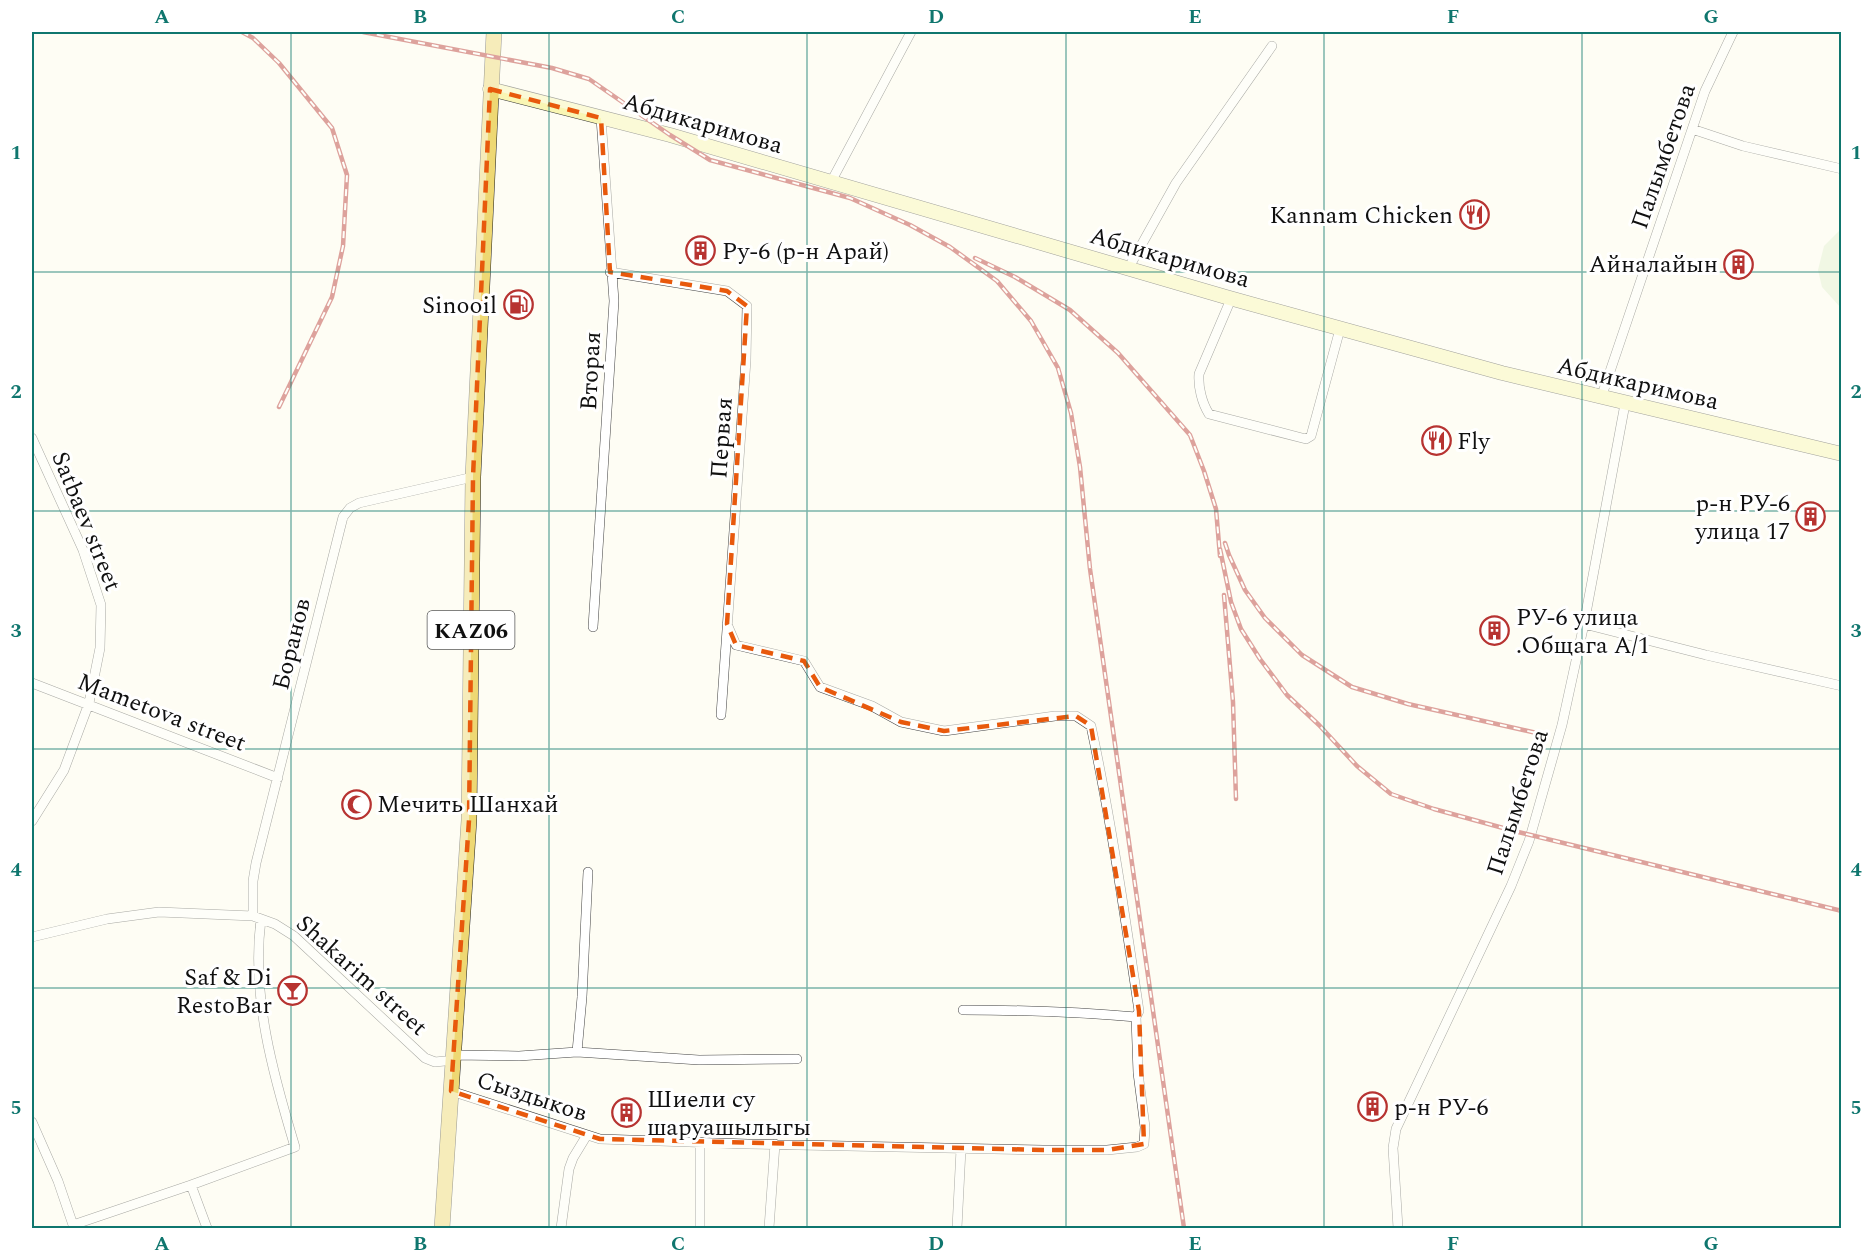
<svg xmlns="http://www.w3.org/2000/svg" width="1873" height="1260" font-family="Spectral,serif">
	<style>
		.pitch { fill: #e2efd0 }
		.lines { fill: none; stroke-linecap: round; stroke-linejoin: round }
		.minor-casing { stroke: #434343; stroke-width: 10 }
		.secondary-casing { stroke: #323232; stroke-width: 15 }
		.primary-casing { stroke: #212121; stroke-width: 16 }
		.minor { stroke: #fff; stroke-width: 9 }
		.secondary { stroke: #f9f6b4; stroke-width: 14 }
		.primary { stroke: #eed873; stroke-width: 15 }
		.rail-casing { stroke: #b73331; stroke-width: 4.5 }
		.rail { stroke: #fff; stroke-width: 2; stroke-dasharray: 7; stroke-linecap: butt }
		.marked { fill: none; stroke: #e8590c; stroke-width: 4.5; stroke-dasharray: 12 8; stroke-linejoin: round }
		.grid { fill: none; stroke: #0f766e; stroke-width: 1.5; stroke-opacity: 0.55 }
		.labels { text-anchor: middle; stroke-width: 6; stroke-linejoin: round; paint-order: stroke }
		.shield { fill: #fff; stroke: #585858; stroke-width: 1.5 }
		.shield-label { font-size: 22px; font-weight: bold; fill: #101010 }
		.street-label { font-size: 24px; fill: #101010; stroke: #fff }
		.poi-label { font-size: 24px; fill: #101010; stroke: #fff; text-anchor: start }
		.neatline { fill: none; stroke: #0f766e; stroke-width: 2 }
		.grid-label { font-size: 20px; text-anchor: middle; font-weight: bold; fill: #0f766e }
	</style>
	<rect width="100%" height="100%" fill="#fefdf4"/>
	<path class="pitch" d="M 1841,229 L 1841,308 L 1822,287 L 1818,270 L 1824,246 Z"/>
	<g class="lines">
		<defs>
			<path id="minor" d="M 1692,129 L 1743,146 L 1842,169
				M 831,182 L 911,32
				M 1128,269 L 1176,183 L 1272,46
				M 610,272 L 727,291 L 747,306 L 746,360 L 721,715
				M 1231,299 L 1199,374 C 1198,387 1202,403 1209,414 L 1306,439 L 1311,436 L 1340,329
				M 1601,398 L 1705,91 L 1733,32
				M 32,438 L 83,550 L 101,605 L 100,648 L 89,703 L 64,770 L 32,821
				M 727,624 L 736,645 L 804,661 L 820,687 L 872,706 L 901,722 L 944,731 L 1055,716 L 1076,716 L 1091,726 C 1111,820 1125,916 1139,1011 L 1136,1017
				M 1584,624 L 1706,655 L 1842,686
				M 593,627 L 614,301 L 601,118
				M 32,683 L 278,778
				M 253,916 L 253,881 L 256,863 L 343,517 L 350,508 L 359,503 L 473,477
				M 32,937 L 107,919 L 159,912 L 253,916 L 275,924 L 294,936 L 425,1058 L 435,1062 L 454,1060
				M 577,1052 L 699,1060 L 797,1059
				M 453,1055 L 519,1056 L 577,1052 L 582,997 L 588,872
				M 451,1091 L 600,1139 L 748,1144 L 1043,1150 L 1107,1150 L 1137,1147 L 1144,1144 L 1145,1127 L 1138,1073 L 1136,1017 C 1079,1012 1021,1010 963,1010
				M 32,1122 L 58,1181 L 73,1225 L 191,1185 L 207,1228
				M 191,1185 L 295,1147 C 273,1074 251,996 261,919
				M 561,1228 L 569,1169 L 573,1158 L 587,1135
				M 700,1228 L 700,1142
				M 769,1228 L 775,1144
				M 957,1228 L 961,1149
				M 1398,1228 L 1393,1148 L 1396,1129 L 1511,886 L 1529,841 L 1562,725 L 1584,624 L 1625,404"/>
			<path id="secondary" d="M 490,89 L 670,135 L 1226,297 L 1502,373 L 1842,454"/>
			<path id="primary" d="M 442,1228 L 469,820 L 473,477 L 494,32"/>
		</defs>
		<use href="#minor" class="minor-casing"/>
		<use href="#secondary" class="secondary-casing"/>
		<use href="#primary" class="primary-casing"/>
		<use href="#minor" class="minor"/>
		<use href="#secondary" class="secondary"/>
		<use href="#primary" class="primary"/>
		<defs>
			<path id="rail" d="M 242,32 L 253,38 L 279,63 L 332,128 L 347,175 L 343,246 L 332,297 L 279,407
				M 363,32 L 552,68 L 589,79 L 670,135 L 710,160 L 850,198 L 910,225 L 950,247 L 997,281 L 1031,321 L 1058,368 L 1071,413 L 1080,467 L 1090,569 L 1184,1228
				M 975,258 L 1015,277 L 1070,310 L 1118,353 L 1190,435 L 1204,471 L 1216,509 L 1220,556
				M 1225,543 L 1229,555 L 1245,590 L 1265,618 L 1302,655 L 1352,687 L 1408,704 L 1541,734
				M 1220,549 L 1231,602 L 1241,629 L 1260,659 L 1287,695 L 1319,725 L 1357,766 L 1391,794 L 1434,809 L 1514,831 L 1842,911
				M 1224,595 L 1233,702 L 1236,799"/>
		</defs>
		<use href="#rail" class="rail-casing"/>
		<use href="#rail" class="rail"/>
	</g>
	<path d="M0 0H1873V1260H0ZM 490,89 L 601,118 L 610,272 L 727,291 L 747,306 L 727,624 L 736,645 L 804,661 L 820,687 L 901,722 L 944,731 L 1076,716 L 1091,726 L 1139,1011 L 1144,1144 L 1107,1150 L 1043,1150 L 600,1139 L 451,1091 L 469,820 L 473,477 Z" fill="#fefdf4" fill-opacity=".55" fill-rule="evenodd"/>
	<path class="marked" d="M 490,89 L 601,118 L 610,272 L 727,291 L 747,306 L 727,624 L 736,645 L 804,661 L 820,687 L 901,722 L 944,731 L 1076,716 L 1091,726 L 1139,1011 L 1144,1144 L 1107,1150 L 1043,1150 L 600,1139 L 451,1091 L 469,820 L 473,477 Z"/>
	<path class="grid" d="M 291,32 L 291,1228M 549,32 L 549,1228M 807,32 L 807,1228M 1066,32 L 1066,1228M 1324,32 L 1324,1228M 1582,32 L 1582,1228M 32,272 L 1842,272M 32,511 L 1842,511M 32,749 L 1842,749M 32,988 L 1842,988"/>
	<defs>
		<symbol id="restaurant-ring" viewBox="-11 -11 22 22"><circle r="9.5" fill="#fff" stroke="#b73331" stroke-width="1.5"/><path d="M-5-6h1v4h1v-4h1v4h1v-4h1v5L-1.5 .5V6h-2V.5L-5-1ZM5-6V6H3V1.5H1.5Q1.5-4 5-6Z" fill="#b73331"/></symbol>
		<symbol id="building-ring" viewBox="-11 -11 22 22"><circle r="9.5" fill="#fff" stroke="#b73331" stroke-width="1.5"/><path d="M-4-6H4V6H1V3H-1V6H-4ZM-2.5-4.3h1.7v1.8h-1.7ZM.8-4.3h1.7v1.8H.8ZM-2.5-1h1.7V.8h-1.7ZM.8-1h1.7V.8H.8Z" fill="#b73331"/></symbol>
		<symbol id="fuel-ring" viewBox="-11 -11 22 22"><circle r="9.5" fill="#fff" stroke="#b73331" stroke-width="1.5"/><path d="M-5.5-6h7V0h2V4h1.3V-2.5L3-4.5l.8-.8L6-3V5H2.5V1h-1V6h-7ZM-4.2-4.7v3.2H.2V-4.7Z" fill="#b73331"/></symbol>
		<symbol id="mosque-ring" viewBox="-11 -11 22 22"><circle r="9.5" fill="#fff" stroke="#b73331" stroke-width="1.5"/><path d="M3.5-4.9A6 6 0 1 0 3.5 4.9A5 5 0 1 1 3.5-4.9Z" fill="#b73331"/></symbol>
		<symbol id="bar-ring" viewBox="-11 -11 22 22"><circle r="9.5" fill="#fff" stroke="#b73331" stroke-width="1.5"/><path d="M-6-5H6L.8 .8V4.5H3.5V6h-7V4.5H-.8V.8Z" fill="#b73331"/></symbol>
	</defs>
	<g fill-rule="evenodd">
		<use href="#restaurant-ring" x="1458" y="198" width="33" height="33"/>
		<use href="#building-ring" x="684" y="234" width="33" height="33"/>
		<use href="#building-ring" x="1722" y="248" width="33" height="33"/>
		<use href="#fuel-ring" x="502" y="288" width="33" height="33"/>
		<use href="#restaurant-ring" x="1420" y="424" width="33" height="33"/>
		<use href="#building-ring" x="1794" y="500" width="33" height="33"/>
		<use href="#building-ring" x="1478" y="614" width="33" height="33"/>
		<use href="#mosque-ring" x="340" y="788" width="33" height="33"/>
		<use href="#bar-ring" x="276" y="974" width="33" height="33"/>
		<use href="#building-ring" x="1356" y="1090" width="33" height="33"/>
		<use href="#building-ring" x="610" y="1096" width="33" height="33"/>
	</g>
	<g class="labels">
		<rect class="shield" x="427.5" y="611" width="87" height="38" rx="4.5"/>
		<g class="shield-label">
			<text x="471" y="638">KАZ06</text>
		</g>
		<g class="street-label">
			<text transform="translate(703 123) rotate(16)" y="8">Абдикаримова</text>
			<text transform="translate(1663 156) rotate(-71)" y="8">Палымбетова</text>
			<text transform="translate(1170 257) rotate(16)" y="8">Абдикаримова</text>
			<text transform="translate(590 371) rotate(-87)" y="8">Вторая</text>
			<text transform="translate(1638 383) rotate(13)" y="8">Абдикаримова</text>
			<text transform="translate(721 438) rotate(-86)" y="8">Первая</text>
			<text transform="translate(87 521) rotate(68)" y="8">Satbaev street</text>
			<text transform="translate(291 644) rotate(-76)" y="8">Боранов</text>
			<text transform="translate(162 712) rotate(21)" y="8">Mametova street</text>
			<text transform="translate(1517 802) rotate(-72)" y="8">Палымбетова</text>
			<text transform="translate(362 975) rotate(42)" y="8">Shakarim street</text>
			<text transform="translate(532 1096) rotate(18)" y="8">Сыздыков</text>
		</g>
		<g class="poi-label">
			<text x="1453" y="223" text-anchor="end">Kannam Chicken</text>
			<text x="722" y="259">Ру-6 (р-н Арай)</text>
			<text x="1718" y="272" text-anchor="end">Айналайын</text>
			<text x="497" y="313" text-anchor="end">Sinooil</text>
			<text x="1457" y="449">Fly</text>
			<text x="1790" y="511" text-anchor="end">р-н РУ-6<tspan x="1790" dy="28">улица 17</tspan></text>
			<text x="1516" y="625">РУ-6 улица<tspan x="1516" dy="28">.Общага А/1</tspan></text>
			<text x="377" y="812">Мечить Шанхай</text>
			<text x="272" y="985" text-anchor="end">Saf &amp; Di<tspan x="272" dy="28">RestoBar</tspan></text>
			<text x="647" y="1107">Шиели су<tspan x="647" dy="28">шаруашылыгы</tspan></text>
			<text x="1394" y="1115">р-н РУ-6</text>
		</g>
	</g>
	<rect width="1873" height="1260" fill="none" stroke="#ffffff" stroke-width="66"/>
	<rect x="33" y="33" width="1807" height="1194" class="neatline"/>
	<g class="grid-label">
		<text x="162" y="23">A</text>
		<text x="420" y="23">B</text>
		<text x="678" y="23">C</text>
		<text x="936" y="23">D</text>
		<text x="1195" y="23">E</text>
		<text x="1453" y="23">F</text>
		<text x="1711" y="23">G</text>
		<text x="16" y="159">1</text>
		<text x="1856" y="159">1</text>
		<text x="16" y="398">2</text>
		<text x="1856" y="398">2</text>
		<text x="16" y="637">3</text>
		<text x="1856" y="637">3</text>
		<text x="16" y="876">4</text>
		<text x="1856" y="876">4</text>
		<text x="16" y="1114">5</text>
		<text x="1856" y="1114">5</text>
		<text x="162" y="1250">A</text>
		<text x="420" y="1250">B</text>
		<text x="678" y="1250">C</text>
		<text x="936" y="1250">D</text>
		<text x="1195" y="1250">E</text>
		<text x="1453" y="1250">F</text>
		<text x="1711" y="1250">G</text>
	</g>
</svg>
